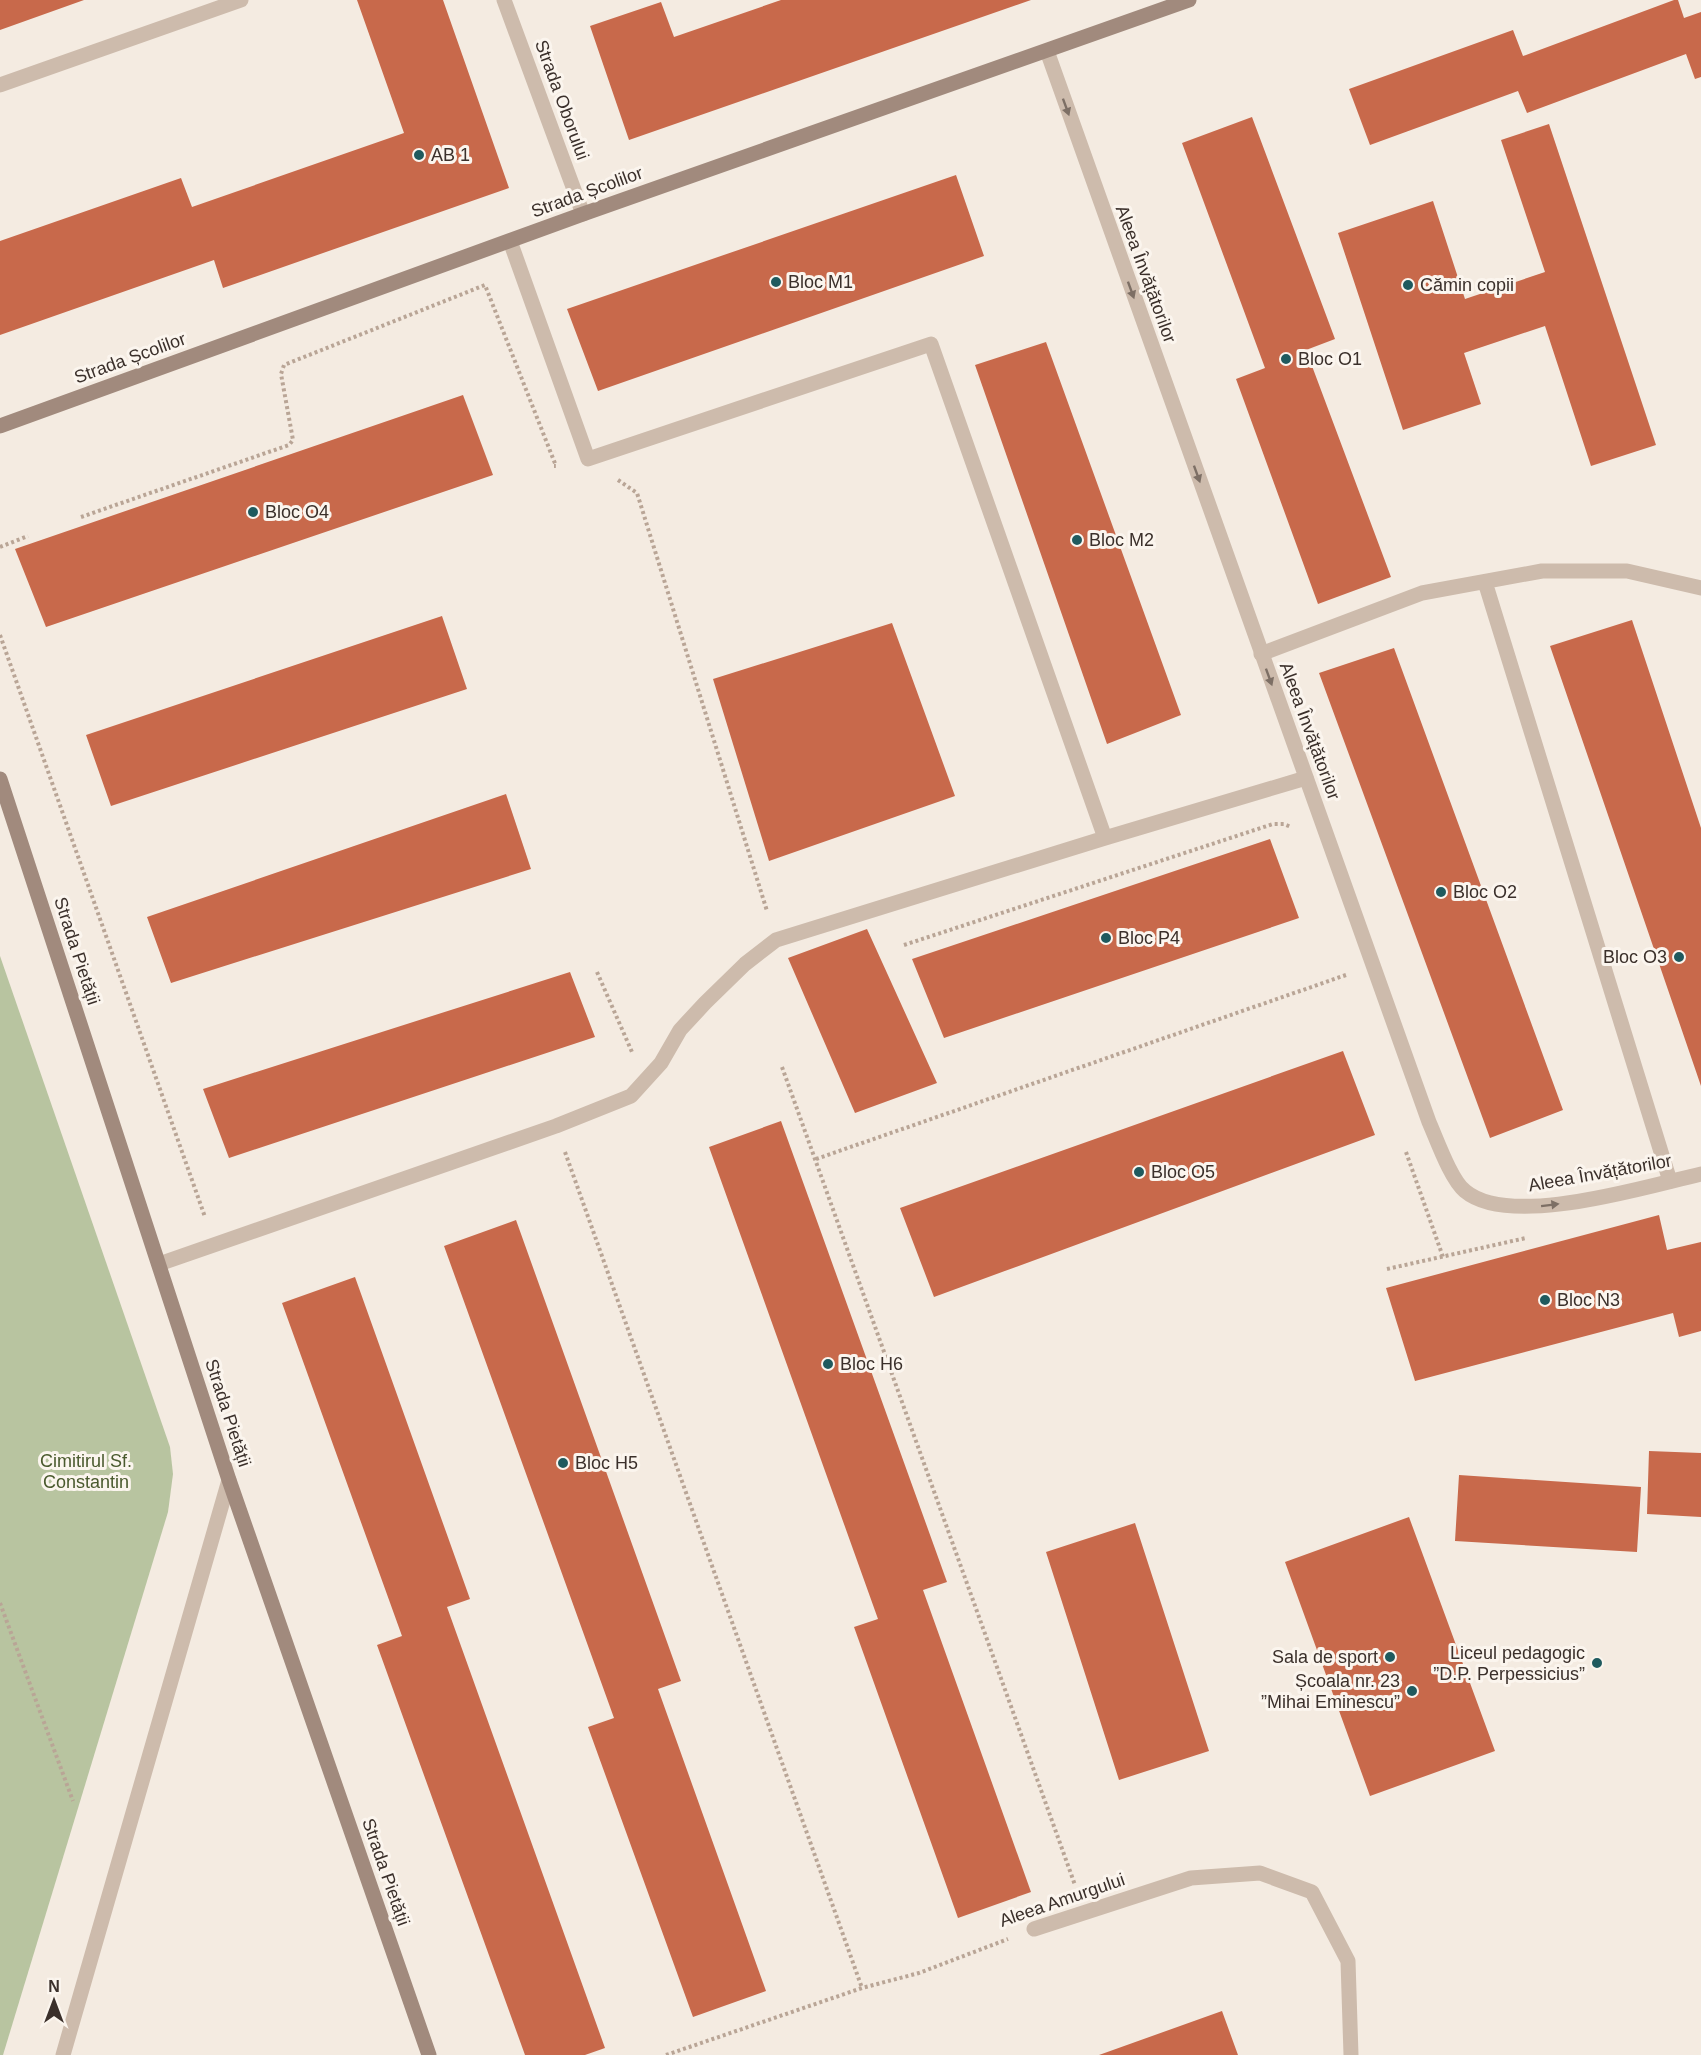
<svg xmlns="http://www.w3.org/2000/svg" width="1701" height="2055" font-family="Arial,sans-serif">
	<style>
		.green { fill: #b8c4a0 }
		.building { fill: #c8694b }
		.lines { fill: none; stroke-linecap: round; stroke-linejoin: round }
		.path { stroke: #b9a596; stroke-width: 4; stroke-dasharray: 3 3; stroke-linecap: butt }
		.lane { stroke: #cdbbac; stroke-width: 15 }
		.street { stroke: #cdbbac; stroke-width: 15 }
		.secondary { stroke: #a18a7d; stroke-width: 15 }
		.oneway { fill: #7d6f65 }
		.poi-dot { fill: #1f5a5e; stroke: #fbf5ee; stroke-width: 2 }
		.labels { text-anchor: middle; stroke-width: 6; stroke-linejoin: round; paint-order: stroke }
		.street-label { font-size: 18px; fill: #3b302b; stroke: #fbf5ee }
		.poi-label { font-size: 18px; fill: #3b302b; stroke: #fbf5ee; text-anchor: start }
		.park-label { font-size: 18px; fill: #4a5a2e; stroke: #fbf5ee }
	</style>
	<rect width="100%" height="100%" fill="#f4ebe1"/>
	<path class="green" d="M 0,956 L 170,1447 L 173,1474 L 168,1512 L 3,2055 L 0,2055 Z"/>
	<path class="building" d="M 0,0 L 84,0 L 0,30 Z
		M 357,0 L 443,0 L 509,188 L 223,288 L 214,260 L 0,335 L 0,241 L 181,178 L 192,207 L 404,133 Z
		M 781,0 L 1031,0 L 629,140 L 590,26 L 661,2 L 674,37 Z
		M 1674,0 L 1678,0 L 1684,18 L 1701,12 L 1701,77 L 1695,79 L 1686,54 L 1527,113 L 1518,91 L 1370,145 L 1349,89 L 1513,30 L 1523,56 Z
		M 1252,117 L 1335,339 L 1306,350 L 1391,577 L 1318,604 L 1236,379 L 1265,368 L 1182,143 Z
		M 1549,124 L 1656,445 L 1591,466 L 1545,326 L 1464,353 L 1481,404 L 1403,430 L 1338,233 L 1433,201 L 1465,299 L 1545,272 L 1501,140 Z
		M 956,175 L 984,256 L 598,391 L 567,309 Z
		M 1046,342 L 1181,715 L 1107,744 L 975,365 Z
		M 463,395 L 493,475 L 46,627 L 15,549 Z
		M 442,616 L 467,689 L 111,806 L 86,735 Z
		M 1632,620 L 1701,828 L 1701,1086 L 1550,646 Z
		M 892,623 L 955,796 L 769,861 L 713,679 Z
		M 1394,648 L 1563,1110 L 1490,1138 L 1319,673 Z
		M 506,794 L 531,869 L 171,983 L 147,917 Z
		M 1270,839 L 1299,918 L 944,1038 L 912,959 Z
		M 867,929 L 937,1083 L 855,1113 L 788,958 Z
		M 570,972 L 595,1037 L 229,1158 L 203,1089 Z
		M 1343,1051 L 1375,1135 L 934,1297 L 900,1208 Z
		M 781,1121 L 947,1582 L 923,1590 L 1031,1892 L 958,1918 L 854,1627 L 878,1619 L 709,1147 Z
		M 1659,1215 L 1667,1250 L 1701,1242 L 1701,1331 L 1679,1337 L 1673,1313 L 1415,1381 L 1386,1288 Z
		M 516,1220 L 681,1681 L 658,1689 L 766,1991 L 693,2017 L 588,1727 L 614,1718 L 444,1246 Z
		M 355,1277 L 470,1599 L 447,1607 L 605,2048 L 585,2055 L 525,2055 L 377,1645 L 402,1636 L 282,1303 Z
		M 1649,1451 L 1701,1453 L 1701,1517 L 1647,1514 Z
		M 1459,1475 L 1641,1487 L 1637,1552 L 1455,1541 Z
		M 1409,1517 L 1495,1751 L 1370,1796 L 1285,1562 Z
		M 1135,1523 L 1209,1751 L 1119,1780 L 1046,1552 Z
		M 1222,2011 L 1238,2055 L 1099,2055 Z"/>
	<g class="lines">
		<path class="path" d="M 618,480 L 637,493 L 767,911
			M 81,517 L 289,445 L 293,440 L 281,374 L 284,365 L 485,285 L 556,466 L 554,466
			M 0,547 L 28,536
			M 0,635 L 205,1217
			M 904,945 L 1273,824 L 1284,824 L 1291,827
			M 597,972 L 632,1052
			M 782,1067 L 1075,1885
			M 565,1152 L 862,1988
			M 1406,1152 L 1443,1257
			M 816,1159 L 1346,975
			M 1387,1269 L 1526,1238
			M 0,1603 L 73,1801
			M 666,2055 L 862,1988 L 919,1973 L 1008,1939"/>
		<path class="lane" d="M 0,85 L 241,0
			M 510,241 L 588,459 L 931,344 L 1105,838
			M 1485,582 L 1670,1181
			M 1261,654 L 1422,593 L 1542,571 L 1627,571 L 1701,588
			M 159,1264 L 556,1126 L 631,1096 L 661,1063 L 680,1030 L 705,1003 L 745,964 L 776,940 L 1105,838 L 1306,778
			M 1034,1929 L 1191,1878 L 1260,1873 L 1312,1892 L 1348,1961 L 1351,2055"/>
		<path class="street" d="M 504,0 L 583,214
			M 1047,51 L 1429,1122 C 1437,1140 1451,1180 1465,1191 C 1510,1229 1647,1186 1701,1174
			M 63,2055 L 229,1480"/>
		<path class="secondary" d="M 0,426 L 583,214 L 1189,0
			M 0,779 L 229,1480 L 429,2055"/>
	</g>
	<defs><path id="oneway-solid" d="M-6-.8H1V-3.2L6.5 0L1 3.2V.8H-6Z" transform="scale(1.5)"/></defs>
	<g class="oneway">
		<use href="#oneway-solid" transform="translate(1066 107) rotate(70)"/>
		<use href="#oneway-solid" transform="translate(1131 290) rotate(70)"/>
		<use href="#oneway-solid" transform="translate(1197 474) rotate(70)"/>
		<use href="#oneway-solid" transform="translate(1269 677) rotate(70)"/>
		<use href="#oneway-solid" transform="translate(1550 1205) rotate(-7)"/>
	</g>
	<g class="poi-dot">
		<circle cx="419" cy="155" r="6"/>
		<circle cx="776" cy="282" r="6"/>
		<circle cx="1408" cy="285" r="6"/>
		<circle cx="1286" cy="359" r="6"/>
		<circle cx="253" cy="512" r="6"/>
		<circle cx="1077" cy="540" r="6"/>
		<circle cx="1441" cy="892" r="6"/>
		<circle cx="1106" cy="938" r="6"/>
		<circle cx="1679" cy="957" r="6"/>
		<circle cx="1139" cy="1172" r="6"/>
		<circle cx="1545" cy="1300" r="6"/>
		<circle cx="828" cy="1364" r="6"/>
		<circle cx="563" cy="1463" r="6"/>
		<circle cx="1390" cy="1657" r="6"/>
		<circle cx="1597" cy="1663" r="6"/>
		<circle cx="1412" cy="1691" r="6"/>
	</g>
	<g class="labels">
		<g class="street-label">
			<text transform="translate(562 100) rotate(70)" y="6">Strada Oborului</text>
			<text transform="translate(587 192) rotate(-20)" y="6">Strada Școlilor</text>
			<text transform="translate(1146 274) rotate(70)" y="6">Aleea Învățătorilor</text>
			<text transform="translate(130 358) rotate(-20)" y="6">Strada Școlilor</text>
			<text transform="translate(1310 731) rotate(70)" y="6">Aleea Învățătorilor</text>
			<text transform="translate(77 951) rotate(72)" y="6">Strada Pietății</text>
			<text transform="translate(1600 1173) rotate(-10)" y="6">Aleea Învățătorilor</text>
			<text transform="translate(228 1413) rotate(72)" y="6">Strada Pietății</text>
			<text transform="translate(386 1872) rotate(71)" y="6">Strada Pietății</text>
			<text transform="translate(1062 1900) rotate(-19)" y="6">Aleea Amurgului</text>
		</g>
		<g class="poi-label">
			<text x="431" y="161">AB 1</text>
			<text x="788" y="288">Bloc M1</text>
			<text x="1420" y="291">Cămin copii</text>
			<text x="1298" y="365">Bloc O1</text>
			<text x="265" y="518">Bloc O4</text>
			<text x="1089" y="546">Bloc M2</text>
			<text x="1453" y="898">Bloc O2</text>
			<text x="1118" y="944">Bloc P4</text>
			<text x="1667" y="963" text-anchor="end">Bloc O3</text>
			<text x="1151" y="1178">Bloc O5</text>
			<text x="1557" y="1306">Bloc N3</text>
			<text x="840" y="1370">Bloc H6</text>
			<text x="575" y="1469">Bloc H5</text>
			<text x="1585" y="1659" text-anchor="end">Liceul pedagogic<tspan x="1585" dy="21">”D.P. Perpessicius”</tspan></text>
			<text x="1378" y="1663" text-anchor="end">Sala de sport</text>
			<text x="1400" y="1687" text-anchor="end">Școala nr. 23<tspan x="1400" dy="21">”Mihai Eminescu”</tspan></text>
		</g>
		<g class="park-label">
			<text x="86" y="1467">Cimitirul Sf.<tspan x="86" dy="21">Constantin</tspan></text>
		</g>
	</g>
	<g transform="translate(54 2001)" stroke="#fbf5ee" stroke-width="4.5" paint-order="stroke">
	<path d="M0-4.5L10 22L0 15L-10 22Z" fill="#3b302b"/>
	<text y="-9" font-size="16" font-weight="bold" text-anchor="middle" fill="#3b302b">N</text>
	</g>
</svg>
